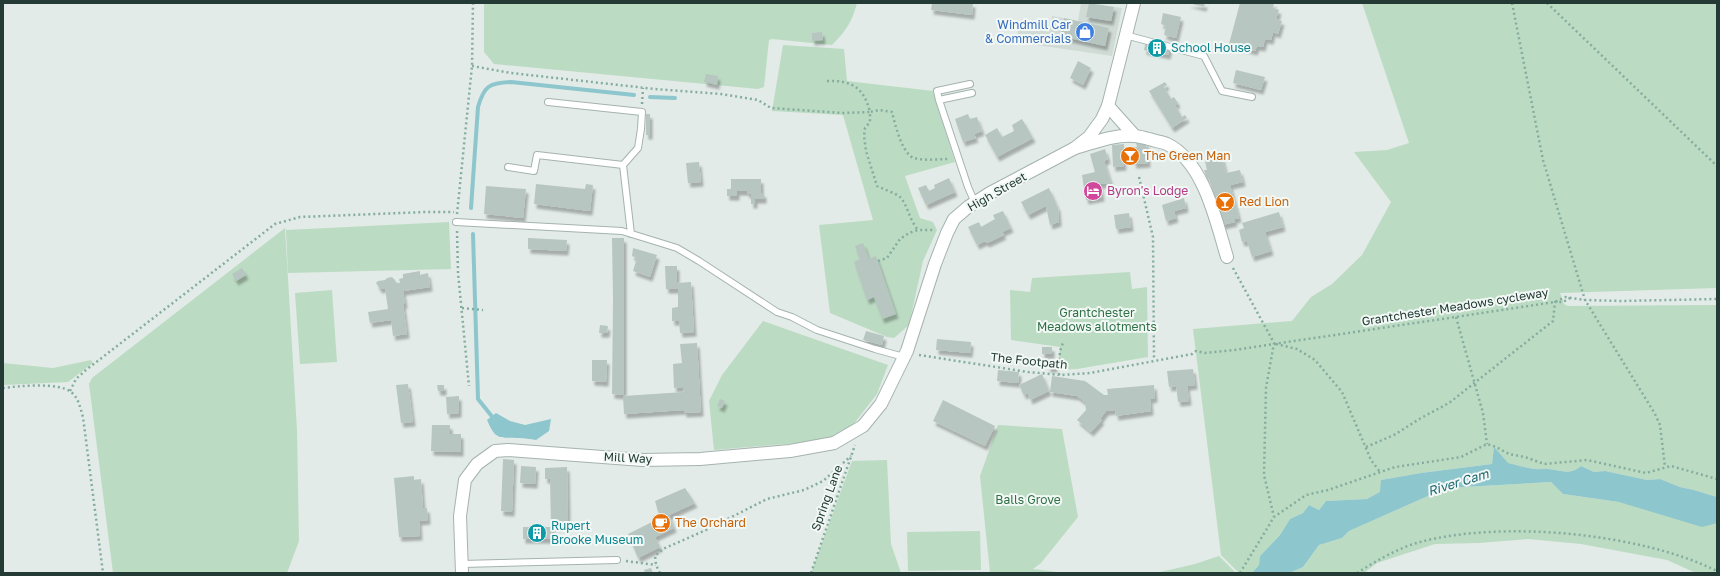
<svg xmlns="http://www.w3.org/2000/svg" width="1720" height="576" font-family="'Golos Text',sans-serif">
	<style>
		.built { fill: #d0dbd6 }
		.green { fill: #bcdbc3 }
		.water { fill: #8dc6cd }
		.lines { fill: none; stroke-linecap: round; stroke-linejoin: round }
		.stream { stroke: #8dc6cd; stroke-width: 4 }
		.building { fill: #b7c6c0; filter: url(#shadow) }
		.service-casing { stroke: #a5b3ae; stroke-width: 8 }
		.minor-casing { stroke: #a5b3ae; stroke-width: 14 }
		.tertiary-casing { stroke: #a5b3ae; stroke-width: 14 }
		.path { stroke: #84ad9f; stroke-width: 2.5; stroke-dasharray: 2 3; stroke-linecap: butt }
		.service { stroke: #fff; stroke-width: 6 }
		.minor { stroke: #fff; stroke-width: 12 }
		.tertiary { stroke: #fff; stroke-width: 12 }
		.labels { text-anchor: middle; stroke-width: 4; stroke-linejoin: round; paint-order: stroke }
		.shop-label { font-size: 12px; fill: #366cbe; stroke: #f2f8f5; text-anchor: end }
		.culture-label { font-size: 12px; fill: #0d838f; stroke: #f2f8f5; text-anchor: start }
		.food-label { font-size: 12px; fill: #c56008; stroke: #f2f8f5; text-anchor: start }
		.hotel-label { font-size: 12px; fill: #b23c85; stroke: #f2f8f5; text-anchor: start }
		.street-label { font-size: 12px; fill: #233b34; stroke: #f2f8f5 }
		.park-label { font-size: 12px; fill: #2f7046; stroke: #f2f8f5 }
		.water-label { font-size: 13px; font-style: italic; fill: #206974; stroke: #f2f8f5 }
	</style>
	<defs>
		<filter id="shadow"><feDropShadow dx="2.5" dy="4.5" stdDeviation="1" flood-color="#0004"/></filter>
	</defs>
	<rect width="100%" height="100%" fill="#e2ebe7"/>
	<path class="built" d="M 1081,3 L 1122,8 L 1112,56 L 1016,42 L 1019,25 L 1049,32 L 1052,16 L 1078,21 Z"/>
	<path class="green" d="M 484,3 L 857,3 C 852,22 846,31 832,45 L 772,39 L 769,40 L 764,87 L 758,89 L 494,64 L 484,52 Z
		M 1362,3 L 1717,3 L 1717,288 L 1560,293 L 1564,304 L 1568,306 L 1717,305 L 1717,497 L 1694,490 L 1680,487 L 1660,479 L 1647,480 L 1605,471 L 1594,472 L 1581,466 C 1569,476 1561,470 1548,469 C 1544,468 1540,470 1536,469 C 1526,468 1517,465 1507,463 L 1494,448 L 1492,464 L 1421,473 L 1381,480 L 1381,492 L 1367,499 L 1326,501 L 1319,510 L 1309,505 L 1303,513 L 1290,519 L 1280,535 L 1260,556 L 1259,565 L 1252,573 L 1239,573 L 1221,555 L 1193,329 L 1292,321 L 1311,297 L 1332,284 L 1362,255 L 1391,202 L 1354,152 L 1387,150 L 1409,143 Z
		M 783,45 L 844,49 L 847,81 L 933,91 L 955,162 L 905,176 L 920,218 L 933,222 L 937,230 L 923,261 L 909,325 L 894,338 L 887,337 L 830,313 L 819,225 L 873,220 L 843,115 L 772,111 Z
		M 449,222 L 451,269 L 288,273 L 286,230 Z
		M 285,228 L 297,430 L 299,541 L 287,573 L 113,573 L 89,384 L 92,378 Z
		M 1130,272 L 1132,289 L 1147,287 L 1148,357 L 1077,369 L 1057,370 L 1060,347 L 1011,340 L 1010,290 L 1030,292 L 1032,278 Z
		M 332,290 L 337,362 L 300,364 L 295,293 Z
		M 763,321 L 888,365 L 877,394 L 849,430 L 822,441 L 714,450 L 709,401 L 722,375 Z
		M 91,360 L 93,363 L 68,382 L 3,385 L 3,363 L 53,368 Z
		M 998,425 L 1062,429 L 1078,517 L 1041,563 L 1033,569 L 1065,573 L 990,573 L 980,476 Z
		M 887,460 L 891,544 L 901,573 L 811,573 L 852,461 Z
		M 1551,482 L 1563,494 L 1619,502 L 1717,523 L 1717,573 L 1696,573 L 1667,560 L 1581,544 L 1528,539 L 1479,543 L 1435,544 L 1377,563 L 1364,573 L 1289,573 L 1303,567 L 1319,545 L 1342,538 L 1349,531 L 1446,488 Z
		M 980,531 L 981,570 L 908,571 L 907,532 Z
		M 1219,556 L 1236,573 L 1156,573 L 1195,564 Z"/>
	<path class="water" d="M 496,413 L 510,421 L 525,425 L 551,419 L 549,431 L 536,440 C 530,439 525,438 519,438 C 499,437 496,441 487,420 Z
		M 1494,447 L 1508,463 C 1517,465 1526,468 1536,469 C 1540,470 1544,468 1548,469 C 1561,470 1569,476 1581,466 L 1594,472 L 1605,471 L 1647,480 L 1660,479 L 1680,487 L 1694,490 L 1717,497 L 1717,523 L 1702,527 L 1619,502 L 1563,494 L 1551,482 L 1446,488 L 1349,531 L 1342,538 L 1319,545 L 1303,567 L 1289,573 L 1252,573 L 1259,565 L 1260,556 L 1280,535 L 1290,519 L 1303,513 L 1309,505 L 1319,510 L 1326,501 L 1367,499 L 1380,492 L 1381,480 L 1421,473 L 1492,464 Z"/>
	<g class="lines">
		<path class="stream" d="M 650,97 L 675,98
			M 471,208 L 478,107 C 484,86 489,83 511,82 L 634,95
			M 473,234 L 478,399 L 494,419"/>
	</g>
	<path class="building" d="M 932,3 L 973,3 L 972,15 L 931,10 Z
		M 1089,3 L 1114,7 L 1111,21 L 1086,17 Z
		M 1188,3 L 1205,3 L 1204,7 Z
		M 1240,3 L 1274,3 L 1273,8 L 1279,10 L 1276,19 L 1282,21 L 1278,34 L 1273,32 L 1271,40 L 1265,39 L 1263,47 L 1257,46 L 1255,51 L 1229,44 Z
		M 1163,13 L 1181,17 L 1176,38 L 1164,35 L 1166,26 L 1161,24 Z
		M 1064,18 L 1109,28 L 1105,46 L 1060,36 Z
		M 822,32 L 823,40 L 812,41 L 812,33 Z
		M 1146,41 L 1170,46 L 1168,55 L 1144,50 Z
		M 1078,61 L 1091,68 L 1083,85 L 1070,78 Z
		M 1236,70 L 1265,77 L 1261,90 L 1233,83 Z
		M 706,74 L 718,76 L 717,85 L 704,82 Z
		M 1165,82 L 1167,85 L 1164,87 L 1171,99 L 1174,97 L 1178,103 L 1175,105 L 1182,117 L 1185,115 L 1187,118 L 1172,128 L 1149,91 Z
		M 646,114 L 650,114 L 650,135 L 646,135 Z
		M 968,114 L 970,119 L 977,117 L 982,131 L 974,134 L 976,138 L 963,142 L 955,119 Z
		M 1022,119 L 1033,138 L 997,157 L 985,135 L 997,128 L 1002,137 L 1014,131 L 1012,125 Z
		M 1136,142 L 1146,142 L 1148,163 L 1134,164 L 1133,158 L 1123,158 L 1124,166 L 1113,167 L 1112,145 L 1124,144 L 1124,148 L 1137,147 Z
		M 1105,149 L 1108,159 L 1104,161 L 1111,183 L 1100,184 L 1102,197 L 1086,200 L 1082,175 L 1095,172 L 1090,154 Z
		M 1222,157 L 1226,173 L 1240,170 L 1243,182 L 1230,185 L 1239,218 L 1234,219 L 1235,222 L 1222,225 L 1209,178 L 1207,179 L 1204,170 L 1207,170 L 1205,161 Z
		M 699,162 L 701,182 L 688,183 L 686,163 Z
		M 949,178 L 955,192 L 926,205 L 918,188 L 926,185 L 929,191 L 935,188 L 934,185 Z
		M 731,179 L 761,179 L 761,193 L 764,193 L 764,199 L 755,199 L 755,204 L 751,204 L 751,194 L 747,194 L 747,191 L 737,191 L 737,196 L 727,196 L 727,189 L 731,189 Z
		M 536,184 L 585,189 L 586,184 L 593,185 L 590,211 L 534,204 Z
		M 486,186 L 526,189 L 523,218 L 484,214 Z
		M 1049,188 L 1058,208 L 1059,222 L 1050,225 L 1046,206 L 1028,215 L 1021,202 Z
		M 1184,198 L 1186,208 L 1174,211 L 1176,218 L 1166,221 L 1162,205 Z
		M 1003,211 L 1011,228 L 1002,232 L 1004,235 L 987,243 L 985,241 L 977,245 L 968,227 L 979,222 L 981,227 L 995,219 L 993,215 Z
		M 1279,212 L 1283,227 L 1265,232 L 1271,251 L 1252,257 L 1247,241 L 1242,242 L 1239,230 L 1244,228 L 1242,223 Z
		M 1129,213 L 1131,227 L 1116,229 L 1114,215 Z
		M 528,238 L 567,240 L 566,251 L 528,249 Z
		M 612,238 L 624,238 L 624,395 L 612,394 L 613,299 Z
		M 863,243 L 869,259 L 876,256 L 896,314 L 882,319 L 874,297 L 867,300 L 854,262 L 860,259 L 855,246 Z
		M 633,248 L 657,255 L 650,277 L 633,271 L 637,258 L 632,256 Z
		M 665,266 L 677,266 L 677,283 L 691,282 L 694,332 L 680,333 L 679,321 L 672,321 L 672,308 L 678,307 L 678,289 L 666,289 Z
		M 242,268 L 246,275 L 236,281 L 232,274 Z
		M 420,271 L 420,275 L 428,273 L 430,287 L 403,291 L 405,304 L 403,304 L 407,334 L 393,336 L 391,320 L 370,323 L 368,312 L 388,309 L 385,288 L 380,289 L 376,283 L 378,281 L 385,280 L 387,278 L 392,277 L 395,280 L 396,283 L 400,283 L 399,279 L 403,278 L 403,274 Z
		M 600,325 L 608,326 L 607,333 L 599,333 Z
		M 866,331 L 884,336 L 882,345 L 863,340 Z
		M 937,339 L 971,342 L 970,353 L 936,350 Z
		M 697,343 L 701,412 L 684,413 L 684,410 L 624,414 L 623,396 L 684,392 L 683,387 L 674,388 L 673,364 L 682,363 L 680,344 Z
		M 1042,347 L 1052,347 L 1052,354 L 1042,354 Z
		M 592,360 L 607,360 L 606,382 L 592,381 Z
		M 1048,362 L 1055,362 L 1055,368 L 1048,368 Z
		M 1193,369 L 1195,385 L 1187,386 L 1189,401 L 1178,402 L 1176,386 L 1169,387 L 1167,371 Z
		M 998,370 L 1019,372 L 1018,383 L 997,381 Z
		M 1042,374 L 1049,391 L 1030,400 L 1028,393 L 1024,395 L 1019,385 Z
		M 1052,376 L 1085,381 L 1104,395 L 1108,395 L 1107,389 L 1154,385 L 1155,398 L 1150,399 L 1151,411 L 1116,416 L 1115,410 L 1106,411 L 1100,419 L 1102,420 L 1091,432 L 1077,420 L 1086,410 L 1085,402 L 1077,396 L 1050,392 Z
		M 408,384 L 413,422 L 401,423 L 396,385 Z
		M 437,385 L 444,385 L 444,391 L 438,391 Z
		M 459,396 L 459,413 L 447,414 L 446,397 Z
		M 720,399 L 725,401 L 722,408 L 717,406 Z
		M 943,400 L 995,426 L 985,446 L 933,421 Z
		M 432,425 L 450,425 L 450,434 L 461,434 L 461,452 L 431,451 Z
		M 503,459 L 514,460 L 512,512 L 501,511 Z
		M 521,466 L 536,467 L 535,484 L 520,483 Z
		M 567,467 L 568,526 L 551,527 L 550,479 L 545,479 L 545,468 Z
		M 414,476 L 414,480 L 421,479 L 423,508 L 427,508 L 428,520 L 419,521 L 420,536 L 399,537 L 394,478 Z
		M 685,488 L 695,503 L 669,515 L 674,528 L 655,537 L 660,547 L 638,558 L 628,534 L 660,518 L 655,501 Z
		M 523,527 L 552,527 L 552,539 L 523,539 Z
		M 651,568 L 653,573 L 645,573 L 644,570 Z"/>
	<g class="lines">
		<defs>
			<path id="service" d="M 1125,35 L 1204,56 L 1222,91 L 1252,97
				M 972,93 L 939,100 L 968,187 L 975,203
				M 939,100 L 937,91 L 970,84
				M 548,102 L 642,112 L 641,129 L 638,148 L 623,165
				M 508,167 L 534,171 L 537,155 L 623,165 L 631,234
				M 456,222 L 622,231 L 677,248 L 699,261 L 777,312 L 792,317 L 817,330 L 875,349 L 904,357
				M 462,564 L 617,560"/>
			<path id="minor" d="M 1108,106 L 1134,135
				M 1075,148 C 1093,143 1115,134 1134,136 C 1139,136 1144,138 1149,139 C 1155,141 1162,142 1167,144 C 1204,162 1216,221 1227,257"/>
			<path id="tertiary" d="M 462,573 L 460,516 L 465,480 L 477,464 L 495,451 L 508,450 L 643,460 L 700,459 L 790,451 L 834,443 L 863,426 L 881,404 L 907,351 L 935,264 L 947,233 L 954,219 L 968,207 L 990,193 L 1075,148 L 1089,137 L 1102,119 L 1108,106 L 1134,3"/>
		</defs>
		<use href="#service" class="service-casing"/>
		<use href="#minor" class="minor-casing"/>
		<use href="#tertiary" class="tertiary-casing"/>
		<path class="path" d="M 1512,3 L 1543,160 L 1585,300 L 1655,414 L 1660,425 L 1665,467
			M 1547,3 L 1717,166
			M 472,66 L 511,73 L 655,89 L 721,94 L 758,100 L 771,108 L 842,113 L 870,112 L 870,122 L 865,128 L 864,136 L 866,151 L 877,186 C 881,188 897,194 900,197 C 907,204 909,219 918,230
			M 827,81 C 852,80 864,88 870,112 L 879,110 L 892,112 C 895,124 902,154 914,158 C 925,161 938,159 949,159
			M 642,104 L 643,88
			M 1139,177 L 1153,237 L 1154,360
			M 457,214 L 472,66 L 473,3
			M 457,231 L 458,273 L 469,386
			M 878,261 L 887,258 L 900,239 L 909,233 L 918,230 L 935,230
			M 1233,268 L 1274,343 L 1266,388 L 1264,475 L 1274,517
			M 462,308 L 483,310
			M 1456,317 L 1483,413 L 1487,444
			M 1276,344 L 1297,349 L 1315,360 L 1342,392 L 1371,460 L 1380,472
			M 919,355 L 1028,372 L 1061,375 L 1090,373 L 1192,354 L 1196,351 L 1205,353 L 1234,350 L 1502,310 L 1555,302 L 1565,297 L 1585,300 L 1621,301 L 1717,299
			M 1059,375 L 1060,351 L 1063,343
			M 3,388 C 18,386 59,382 71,392 C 79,398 80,408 83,417 L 103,573
			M 70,391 L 76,379 L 86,370 L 275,224 L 300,217 L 426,212 L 454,212
			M 1366,447 L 1394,435 L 1421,418 L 1449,403 L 1553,321 L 1555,302 L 1563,302 L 1570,298
			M 626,561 L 656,565
			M 660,573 L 656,565 L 655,556 L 663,549 L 706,530 L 767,499 L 804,490 L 823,481 L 851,456
			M 811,573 L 855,445
			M 1240,573 L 1274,517 L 1306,495 L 1328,490 L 1395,467 L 1461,457 L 1487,444 L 1496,447 L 1509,454 L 1525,457 L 1544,464 L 1587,460 L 1646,473 L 1671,466 L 1717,479
			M 1357,573 C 1376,561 1398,548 1420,542 C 1503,520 1640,533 1717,571"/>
		<use href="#service" class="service"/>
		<use href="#minor" class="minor"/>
		<use href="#tertiary" class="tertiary"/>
	</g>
	<defs>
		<symbol id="shop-disc" viewBox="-11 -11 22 22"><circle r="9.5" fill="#3f7fe0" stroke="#f2f8f5"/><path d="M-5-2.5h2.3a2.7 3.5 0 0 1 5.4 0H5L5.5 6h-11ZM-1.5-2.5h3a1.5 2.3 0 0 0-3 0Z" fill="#fff"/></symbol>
		<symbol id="building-disc" viewBox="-11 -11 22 22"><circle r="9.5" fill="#0f9aa8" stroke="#f2f8f5"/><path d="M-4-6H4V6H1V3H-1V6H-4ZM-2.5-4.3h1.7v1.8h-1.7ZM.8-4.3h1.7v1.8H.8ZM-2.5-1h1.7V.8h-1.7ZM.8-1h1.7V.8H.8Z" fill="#fff"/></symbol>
		<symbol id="bar-disc" viewBox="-11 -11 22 22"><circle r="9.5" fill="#e8710a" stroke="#f2f8f5"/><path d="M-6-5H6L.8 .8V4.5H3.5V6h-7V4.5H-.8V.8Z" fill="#fff"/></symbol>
		<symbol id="hotel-disc" viewBox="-11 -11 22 22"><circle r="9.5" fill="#d1479c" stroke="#f2f8f5"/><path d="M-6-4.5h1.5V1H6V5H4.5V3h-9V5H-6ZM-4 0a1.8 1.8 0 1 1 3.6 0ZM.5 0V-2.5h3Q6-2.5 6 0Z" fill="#fff"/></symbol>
		<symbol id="cafe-disc" viewBox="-11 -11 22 22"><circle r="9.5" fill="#e8710a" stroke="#f2f8f5"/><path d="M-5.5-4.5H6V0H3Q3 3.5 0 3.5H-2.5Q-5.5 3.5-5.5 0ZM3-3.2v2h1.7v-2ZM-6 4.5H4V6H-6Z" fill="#fff"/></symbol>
	</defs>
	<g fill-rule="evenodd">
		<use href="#shop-disc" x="1074" y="21" width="22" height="22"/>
		<use href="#building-disc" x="1146" y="37" width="22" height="22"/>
		<use href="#bar-disc" x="1119" y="145" width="22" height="22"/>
		<use href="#hotel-disc" x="1082" y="180" width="22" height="22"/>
		<use href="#bar-disc" x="1214" y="191" width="22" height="22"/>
		<use href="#cafe-disc" x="650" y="512" width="22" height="22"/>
		<use href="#building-disc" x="526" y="522" width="22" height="22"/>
	</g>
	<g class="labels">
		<g class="shop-label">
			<text x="1071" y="29">Windmill Car<tspan x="1071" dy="14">&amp; Commercials</tspan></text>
		</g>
		<g class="culture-label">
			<text x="1171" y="52">School House</text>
			<text x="551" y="530">Rupert<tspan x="551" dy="14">Brooke Museum</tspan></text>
		</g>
		<g class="food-label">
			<text x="1144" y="160">The Green Man</text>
			<text x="1239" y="206">Red Lion</text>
			<text x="675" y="527">The Orchard</text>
		</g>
		<g class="hotel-label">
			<text x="1107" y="195">Byron's Lodge</text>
		</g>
		<g class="street-label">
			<text transform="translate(997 192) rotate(-30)" y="4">High Street</text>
			<text transform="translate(1455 307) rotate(-9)" y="4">Grantchester Meadows cycleway</text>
			<text transform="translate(1029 361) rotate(6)" y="4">The Footpath</text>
			<text transform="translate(628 458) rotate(3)" y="4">Mill Way</text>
			<text transform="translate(827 498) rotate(-70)" y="4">Spring Lane</text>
		</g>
		<g class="park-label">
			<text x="1097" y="317">Grantchester<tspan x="1097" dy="14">Meadows allotments</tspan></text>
			<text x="1028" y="504">Balls Grove</text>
		</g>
		<g class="water-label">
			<text transform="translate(1458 482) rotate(-17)" y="5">River Cam</text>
		</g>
	</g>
	<rect width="1720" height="576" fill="none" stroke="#233b34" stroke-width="8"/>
</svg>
